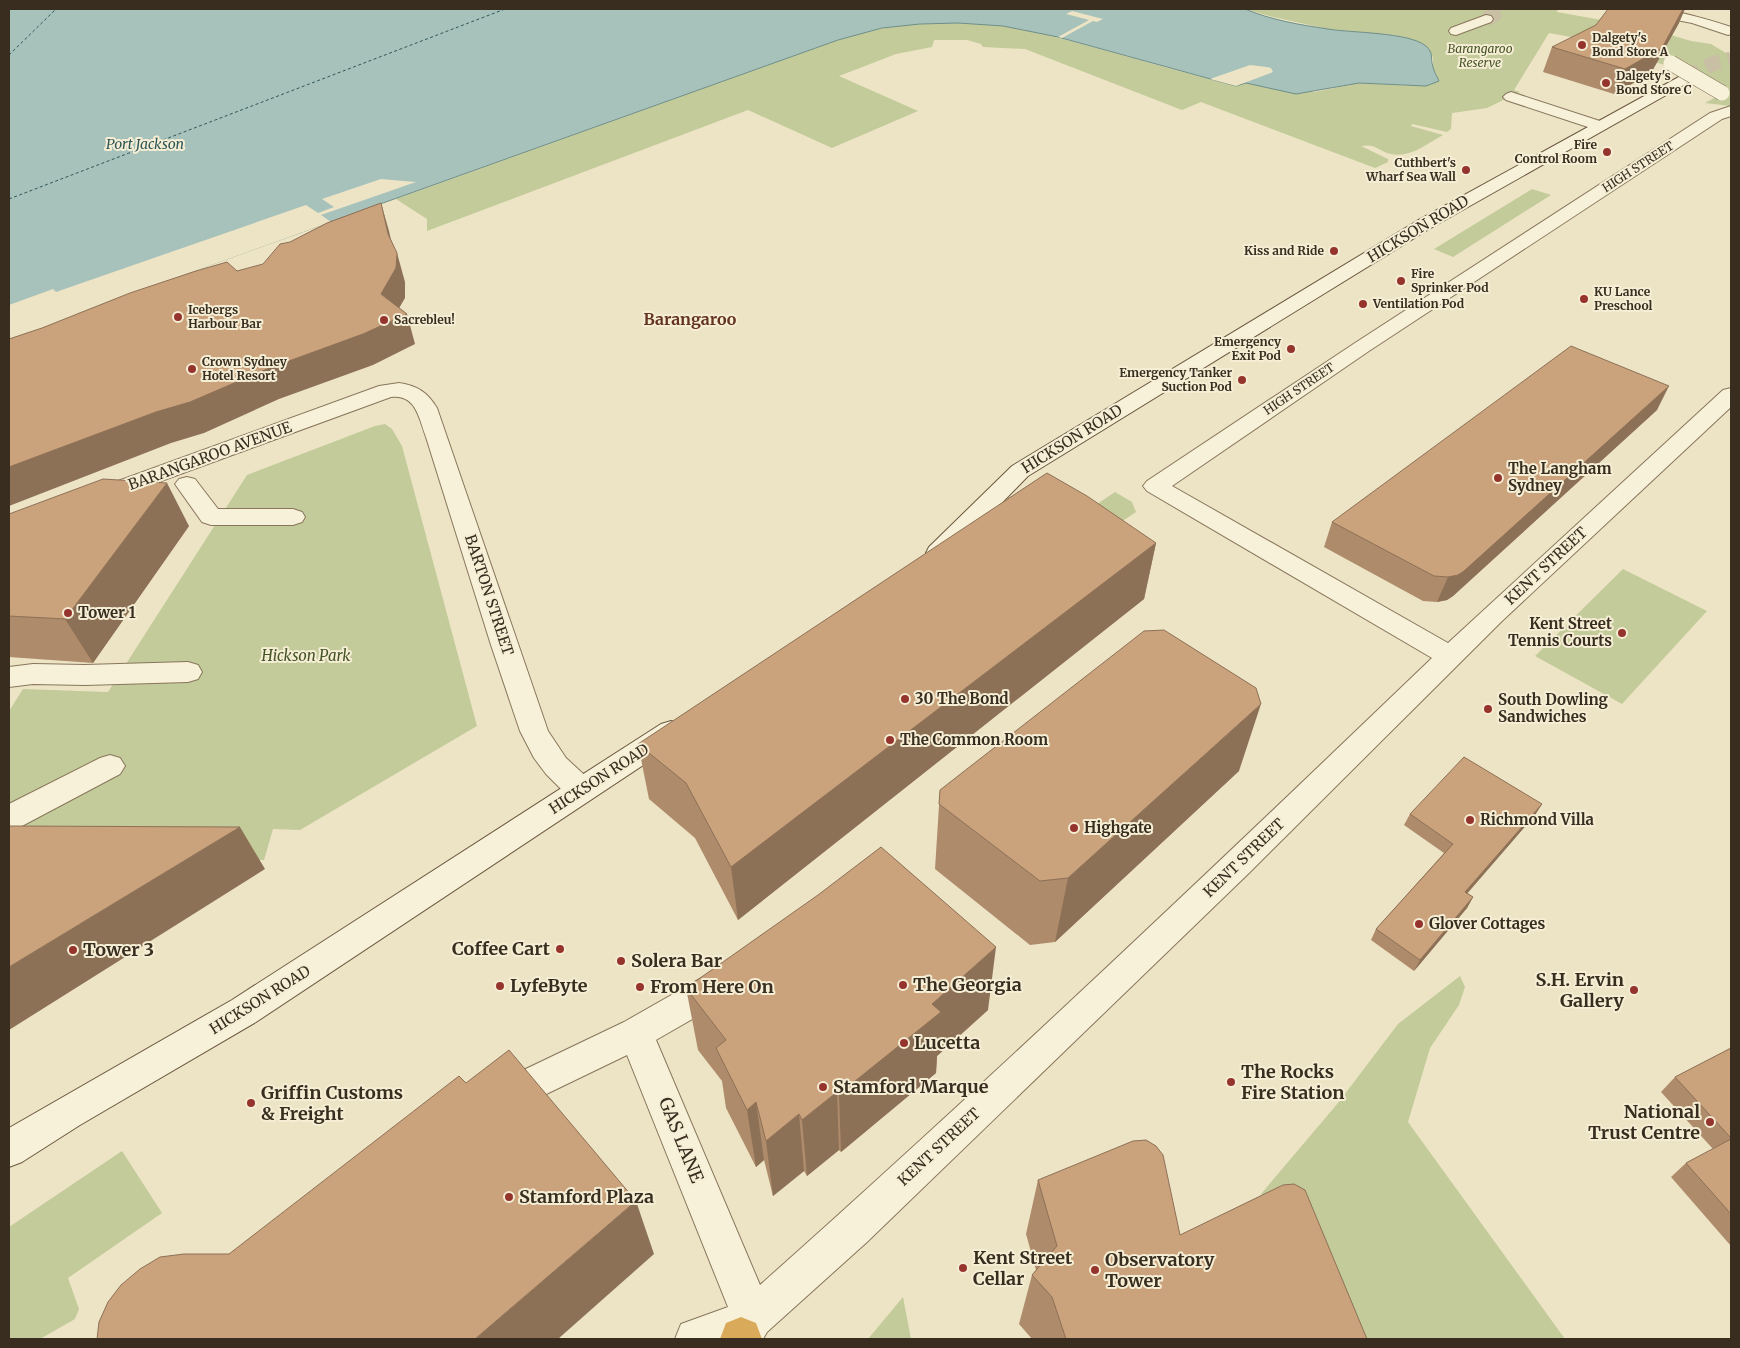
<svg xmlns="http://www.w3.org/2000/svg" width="1740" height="1348" font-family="Merriweather,serif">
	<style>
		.green { fill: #c2cb99 }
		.water { fill: #a7c1bb; stroke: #6e8f89 }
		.pier { fill: #ede4c5 }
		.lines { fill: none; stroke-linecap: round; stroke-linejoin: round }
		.ferry { stroke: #2f5758; stroke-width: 1; stroke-dasharray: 3 2.5; stroke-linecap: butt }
		.street-tunnel { stroke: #c9bfa4; stroke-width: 15; stroke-dasharray: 15 8; stroke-linecap: butt }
		.secondary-tunnel { stroke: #c9bfa4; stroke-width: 15; stroke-dasharray: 15 8; stroke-linecap: butt }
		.street-casing { stroke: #88765c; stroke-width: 2 }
		.secondary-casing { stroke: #6a573f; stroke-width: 2 }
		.highway-casing { stroke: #564430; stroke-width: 2 }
		.street { fill: #f8f1d9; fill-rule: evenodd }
		.secondary { fill: #f8f1d9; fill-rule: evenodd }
		.highway { fill: #d9aa59; fill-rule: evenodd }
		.street-bridge-casing { stroke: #88765c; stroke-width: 16; stroke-linecap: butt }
		.street-bridge { stroke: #f8f1d9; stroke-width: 15 }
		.wall { fill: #ae8b6b }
		.shaded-wall { fill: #8d7157 }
		.building { fill: #caa27c; stroke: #8d7157 }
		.poi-dot { fill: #95342d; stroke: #f5eed5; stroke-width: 2 }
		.labels { text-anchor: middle; stroke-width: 4; stroke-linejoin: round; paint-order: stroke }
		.far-poi-label { font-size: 12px; font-weight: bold; fill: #382d1f; stroke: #f5eed5; text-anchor: start }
		.far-park-label { font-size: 12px; font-style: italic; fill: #455426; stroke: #f5eed5 }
		.far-street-label { font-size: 12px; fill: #382d1f; stroke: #f5eed5 }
		.far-water-label { font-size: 14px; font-style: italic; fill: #2f5758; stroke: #f5eed5 }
		.street-label { font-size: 15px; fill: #382d1f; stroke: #f5eed5 }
		.poi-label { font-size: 15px; font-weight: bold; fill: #382d1f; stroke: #f5eed5; text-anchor: start }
		.park-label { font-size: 15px; font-style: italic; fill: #455426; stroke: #f5eed5 }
		.far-district-label { font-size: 16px; font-weight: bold; fill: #643320; stroke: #f5eed5 }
		.near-poi-label { font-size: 18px; font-weight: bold; fill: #382d1f; stroke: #f5eed5; text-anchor: start }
		.near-street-label { font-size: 18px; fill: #382d1f; stroke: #f5eed5 }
	</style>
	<rect width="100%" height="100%" fill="#ede4c5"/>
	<path class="green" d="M 1245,9 L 1558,9 L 1557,12 L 1663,31 L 1661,32 L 1691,41 L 1711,44 L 1731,56 L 1731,106 L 1705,103 L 1716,97 L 1665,65 L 1625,53 L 1610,44 L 1549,33 L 1514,90 L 1520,92 L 1487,108 L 1452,113 L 1451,129 L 1447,132 L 1412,124 L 1411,126 L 1443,135 C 1425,145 1408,160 1387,153 C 1375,148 1374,144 1361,146 L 1388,159 L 1388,162 L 1375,168 L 1201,102 L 1182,110 L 1025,49 L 983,47 L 981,44 L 967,40 L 934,40 L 932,47 L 896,54 L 839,76 L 918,111 L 832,148 L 748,110 L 427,231 L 427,219 L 396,199 L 838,40 C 890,23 949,17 1004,26 C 1039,31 1073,42 1107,51 C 1150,63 1193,75 1236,86 L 1246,83 L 1315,92 L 1359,83 L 1418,86 L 1437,75 L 1433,69 L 1433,57 L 1398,36 L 1328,29 L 1273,17 Z
		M 1532,189 L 1551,195 L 1453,257 L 1434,249 Z
		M 385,424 L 392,429 L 402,446 L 477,726 L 300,830 L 273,829 L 264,860 L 9,856 L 9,711 L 23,689 L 108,692 L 247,475 L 375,426 Z
		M 1115,492 L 1132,502 L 1136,512 L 1078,551 L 1051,535 Z
		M 1623,569 L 1707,611 L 1622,704 L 1535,656 Z
		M 1460,976 L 1465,987 L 1459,1005 L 1430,1048 L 1408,1122 L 1565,1339 L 1365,1339 L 1261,1194 L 1338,1103 L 1398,1024 Z
		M 122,1151 L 162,1213 L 68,1278 L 79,1309 L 75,1319 L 40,1339 L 9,1339 L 9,1227 Z
		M 903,1297 L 911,1339 L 868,1339 Z"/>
	<path class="water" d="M 9,9 L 1245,9 C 1271,20 1301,25 1328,29 C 1351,33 1409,32 1426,46 C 1434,53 1430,58 1433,67 C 1434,72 1437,76 1439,81 L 1426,86 L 1359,83 L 1296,94 L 1246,83 L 1236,86 L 1058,37 L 1003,26 L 958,23 L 920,24 L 882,28 L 838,40 L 9,337 Z"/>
	<path class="pier" d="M 1072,11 L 1103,19 L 1097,22 L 1093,21 L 1062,38 L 1058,37 L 1089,20 L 1066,14 Z
		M 1250,65 L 1267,67 L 1271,68 L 1273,72 L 1236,86 L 1210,79 Z
		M 381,179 L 416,182 L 321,215 L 331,222 L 78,313 L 79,315 L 9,340 L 9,305 L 53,289 L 56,292 L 306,205 L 318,213 L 334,207 L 322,199 Z"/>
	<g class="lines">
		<path class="ferry" d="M 9,55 L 56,9
			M 9,199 L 505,9"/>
		<path class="street-tunnel" d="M 1486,19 L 1494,15 L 1489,9"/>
		<path class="secondary-tunnel" d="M 1686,78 L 1712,64 L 1731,59"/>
		<defs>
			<path id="street" d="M 1634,9 C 1668,7 1700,17 1731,27 L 1731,34 L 1728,35 L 1692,23 L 1636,12 Z
				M 1486,15 L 1491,16 L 1493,19 L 1491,22 L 1456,35 L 1451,34 L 1449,31 L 1451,28 Z
				M 1511,92 L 1606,123 L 1608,126 L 1606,129 L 1594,129 L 1506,100 L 1503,97 L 1506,94 Z
				M 1731,106 L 1731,116 L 1722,119 L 1369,351 L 1172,486 L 1448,643 L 1723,390 L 1731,388 L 1731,407 L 1502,621 L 1249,873 L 867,1242 L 767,1332 L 763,1339 L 675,1339 L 681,1324 L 728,1307 L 627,1055 L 503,1115 L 490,1110 L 485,1098 L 490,1086 L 624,1022 L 710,973 L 722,969 L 734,973 L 739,984 L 734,995 L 656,1040 L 760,1285 C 989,1081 1211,870 1432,658 L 1147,491 L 1143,486 L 1147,481 L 1355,343 L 1710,113 Z
				M 399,383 C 418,386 427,392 437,408 L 548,731 L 566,758 L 592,782 L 596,790 L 592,798 L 581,802 L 570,798 L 546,774 L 534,758 L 520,731 L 491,645 L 426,437 C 419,418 416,394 391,397 L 112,499 L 104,501 L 96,499 L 92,494 L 96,489 L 379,386 Z
				M 187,477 L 195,479 L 218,509 L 293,509 L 302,512 L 305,517 L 302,522 L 293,525 L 211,525 L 202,522 L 175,484 L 179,479 Z
				M 188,662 L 198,665 L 202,672 L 198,679 L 188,682 L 85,685 L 33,684 L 9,687 L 9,667 L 33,664 L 85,665 Z
				M 110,755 L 120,758 L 125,766 L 120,774 L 20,827 L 9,830 L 9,804 L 100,758 Z"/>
			<path id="secondary" d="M 1686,73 L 1691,75 L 1694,78 L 1691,81 L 1429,229 L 1028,476 L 947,559 L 938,561 L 929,559 L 926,553 L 929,547 L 1012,466 L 1417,221 Z
				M 671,721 L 681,724 L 685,732 L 681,740 L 256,1022 L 80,1125 L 22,1162 L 9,1167 L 9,1128 L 232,1000 L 661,724 Z"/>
			<path id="highway" d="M 741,1317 L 756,1323 L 762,1339 L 720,1339 L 726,1323 Z"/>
		</defs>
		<use href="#street" class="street-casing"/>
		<use href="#secondary" class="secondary-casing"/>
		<use href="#highway" class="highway-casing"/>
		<use href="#street" class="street"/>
		<use href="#secondary" class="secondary"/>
		<use href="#highway" class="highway"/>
		<defs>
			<path id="street-bridge" d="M 1671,63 L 1722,93"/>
		</defs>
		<use href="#street-bridge" class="street-bridge-casing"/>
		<use href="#street-bridge" class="street-bridge"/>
	</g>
	<path class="wall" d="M 1679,23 L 1651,73 L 1614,94 L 1543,72 L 1552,47 Z
		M 1657,410 L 1453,596 L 1447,600 L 1437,602 L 1423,601 L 1324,547 L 1332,522 Z
		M 9,514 L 189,526 L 93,663 L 9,657 Z
		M 1156,543 L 1144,599 L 738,920 L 695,838 L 649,799 L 638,744 Z
		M 1239,771 L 1055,942 L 1030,945 L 935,869 L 940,790 Z
		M 1542,804 L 1535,815 L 1467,893 L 1473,897 L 1467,908 L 1414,971 L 1371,940 L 1376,929 L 1444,853 L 1404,825 L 1410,814 Z
		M 686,988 L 988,1010 L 937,1056 L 936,1073 L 841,1152 L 839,1150 L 807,1176 L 804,1171 L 773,1196 L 764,1160 L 756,1167 L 726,1108 L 722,1081 L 698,1050 Z
		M 1731,1048 L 1731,1246 L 1671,1177 L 1686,1163 L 1713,1149 L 1661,1092 L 1675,1077 Z
		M 1038,1180 L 1180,1235 L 1367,1339 L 1032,1339 L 1019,1324 L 1032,1275 L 1036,1270 L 1026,1234 Z"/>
	<path class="shaded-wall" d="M 1683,9 L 1685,9 L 1679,23 L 1651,73 L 1614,94 L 1625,69 Z
		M 381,203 L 389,231 L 396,263 L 388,234 Z
		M 397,253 L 405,282 L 405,298 L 391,322 L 407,314 L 415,344 L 373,365 L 279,399 L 204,433 L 171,443 L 9,506 L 9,467 L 381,294 Z
		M 1669,386 L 1657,410 L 1453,596 L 1447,600 L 1437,602 L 1448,577 Z
		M 167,483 L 189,526 L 93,663 L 65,619 Z
		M 1156,543 L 1144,599 L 738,920 L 731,867 Z
		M 1261,704 L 1239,771 L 1055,942 L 1068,878 Z
		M 1542,804 L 1535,815 L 1459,903 L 1465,892 Z
		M 240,827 L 265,869 L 9,1030 L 9,967 Z
		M 1473,897 L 1467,908 L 1414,971 L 1420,960 Z
		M 996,947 L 988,1010 L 937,1056 L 936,1073 L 841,1152 L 839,1094 L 932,1004 Z
		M 837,1092 L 839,1150 L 807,1176 L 802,1120 Z
		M 756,1102 L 764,1160 L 756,1167 L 747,1110 Z
		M 799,1114 L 804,1171 L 773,1196 L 766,1141 Z
		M 636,1201 L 654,1254 L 558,1339 L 475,1339 Z"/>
	<path class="building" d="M 1608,9 L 1683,9 L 1662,48 L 1625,69 L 1552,47 L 1596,25 Z
		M 381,203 L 388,234 L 397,253 L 396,268 L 381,294 L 407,314 L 363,334 L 267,369 L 190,402 L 156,412 L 9,467 L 9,339 L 42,328 L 130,293 L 196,271 L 227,262 L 237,271 L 263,264 L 280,244 L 290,242 L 327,223 Z
		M 1571,346 L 1669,386 L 1464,571 L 1458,575 L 1448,577 L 1434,576 L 1332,522 Z
		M 1047,473 L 1087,496 L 1156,543 L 731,867 L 686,783 L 638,744 Z
		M 103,479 L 167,483 L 65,619 L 9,616 L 9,514 Z
		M 1164,630 L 1256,688 L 1261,704 L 1068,878 L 1040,881 L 939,804 L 940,790 L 1144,631 Z
		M 1464,757 L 1542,804 L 1465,892 L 1473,897 L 1420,960 L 1376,929 L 1453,844 L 1410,814 Z
		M 9,826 L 240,827 L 9,967 Z
		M 881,847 L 996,947 L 932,1004 L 941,1012 L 839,1094 L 837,1092 L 802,1120 L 799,1114 L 766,1141 L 756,1102 L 747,1110 L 716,1048 L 726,1040 L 686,988 L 818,895 Z
		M 1731,1048 L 1731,1138 L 1675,1077 Z
		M 509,1050 L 636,1201 L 475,1339 L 97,1339 L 99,1322 L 108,1302 L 121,1285 L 140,1269 L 160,1257 L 184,1254 L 229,1254 L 459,1076 L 466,1083 Z
		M 1731,1139 L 1731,1214 L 1686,1163 Z
		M 1146,1140 L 1156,1146 L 1163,1155 L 1180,1235 L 1283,1185 L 1294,1184 L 1305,1190 L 1367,1339 L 1066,1339 L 1052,1297 L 1032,1275 L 1057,1246 L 1038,1180 L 1133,1141 Z"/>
	<g class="poi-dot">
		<circle cx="1582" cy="45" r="5"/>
		<circle cx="1606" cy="83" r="5"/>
		<circle cx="1607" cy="152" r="5"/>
		<circle cx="1466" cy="170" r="5"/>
		<circle cx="1334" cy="251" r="5"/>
		<circle cx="1401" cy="281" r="5"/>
		<circle cx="1584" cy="299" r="5"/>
		<circle cx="1363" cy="304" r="5"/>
		<circle cx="178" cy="317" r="5"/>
		<circle cx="384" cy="320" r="5"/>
		<circle cx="1291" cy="349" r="5"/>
		<circle cx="192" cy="369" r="5"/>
		<circle cx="1242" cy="380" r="5"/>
		<circle cx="1498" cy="478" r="5"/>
		<circle cx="68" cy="613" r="5"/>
		<circle cx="1622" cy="633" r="5"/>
		<circle cx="905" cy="699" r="5"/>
		<circle cx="1488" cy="709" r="5"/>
		<circle cx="890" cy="740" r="5"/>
		<circle cx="1470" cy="820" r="5"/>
		<circle cx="1074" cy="828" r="5"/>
		<circle cx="1419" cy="924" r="5"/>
		<circle cx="560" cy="949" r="5"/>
		<circle cx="73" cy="950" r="5"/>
		<circle cx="621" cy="961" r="5"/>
		<circle cx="903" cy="985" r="5"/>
		<circle cx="500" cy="986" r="5"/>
		<circle cx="640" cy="987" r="5"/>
		<circle cx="1634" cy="990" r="5"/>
		<circle cx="904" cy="1043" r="5"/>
		<circle cx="1231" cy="1082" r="5"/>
		<circle cx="823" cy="1087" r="5"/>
		<circle cx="251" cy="1103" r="5"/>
		<circle cx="1710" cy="1122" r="5"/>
		<circle cx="509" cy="1197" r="5"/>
		<circle cx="963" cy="1268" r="5"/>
		<circle cx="1095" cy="1270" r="5"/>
	</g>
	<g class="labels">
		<g class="far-poi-label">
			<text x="1592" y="42">Dalgety's<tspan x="1592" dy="14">Bond Store A</tspan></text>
			<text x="1616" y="80">Dalgety's<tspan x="1616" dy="14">Bond Store C</tspan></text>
			<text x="1597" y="149" text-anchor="end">Fire<tspan x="1597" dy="14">Control Room</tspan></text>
			<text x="1456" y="167" text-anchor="end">Cuthbert's<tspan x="1456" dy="14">Wharf Sea Wall</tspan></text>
			<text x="1324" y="255" text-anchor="end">Kiss and Ride</text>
			<text x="1411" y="278">Fire<tspan x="1411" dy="14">Sprinker Pod</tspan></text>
			<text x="1594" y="296">KU Lance<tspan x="1594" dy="14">Preschool</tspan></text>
			<text x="1373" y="308">Ventilation Pod</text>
			<text x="188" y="314">Icebergs<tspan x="188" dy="14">Harbour Bar</tspan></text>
			<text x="394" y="324">Sacrebleu!</text>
			<text x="1281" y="346" text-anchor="end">Emergency<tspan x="1281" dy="14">Exit Pod</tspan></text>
			<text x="202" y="366">Crown Sydney<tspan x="202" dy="14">Hotel Resort</tspan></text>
			<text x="1232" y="377" text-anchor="end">Emergency Tanker<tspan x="1232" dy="14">Suction Pod</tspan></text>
		</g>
		<g class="far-park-label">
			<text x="1480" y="53">Barangaroo<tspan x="1480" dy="14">Reserve</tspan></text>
		</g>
		<g class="far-street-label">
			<text transform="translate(1638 167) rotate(-33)" y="4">HIGH STREET</text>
			<text transform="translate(1299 389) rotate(-34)" y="4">HIGH STREET</text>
		</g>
		<g class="far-water-label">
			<text x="145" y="149">Port Jackson</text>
		</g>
		<g class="street-label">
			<text transform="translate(1418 229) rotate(-31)" y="5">HICKSON ROAD</text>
			<text transform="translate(1072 439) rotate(-32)" y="5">HICKSON ROAD</text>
			<text transform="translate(210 456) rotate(-20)" y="5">BARANGAROO AVENUE</text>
			<text transform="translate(1546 566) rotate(-43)" y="5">KENT STREET</text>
			<text transform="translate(489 595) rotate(72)" y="5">BARTON STREET</text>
			<text transform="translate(599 779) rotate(-33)" y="5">HICKSON ROAD</text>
			<text transform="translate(1244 858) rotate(-44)" y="5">KENT STREET</text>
			<text transform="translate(260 1000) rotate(-32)" y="5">HICKSON ROAD</text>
			<text transform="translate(939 1147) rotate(-43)" y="5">KENT STREET</text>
		</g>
		<g class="poi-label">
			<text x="1508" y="474">The Langham<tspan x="1508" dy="17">Sydney</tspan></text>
			<text x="78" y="618">Tower 1</text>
			<text x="1612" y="629" text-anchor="end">Kent Street<tspan x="1612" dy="17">Tennis Courts</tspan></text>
			<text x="915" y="704">30 The Bond</text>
			<text x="1498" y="705">South Dowling<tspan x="1498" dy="17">Sandwiches</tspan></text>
			<text x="900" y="745">The Common Room</text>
			<text x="1480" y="825">Richmond Villa</text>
			<text x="1084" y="833">Highgate</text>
			<text x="1429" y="929">Glover Cottages</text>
		</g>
		<g class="park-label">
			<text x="306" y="661">Hickson Park</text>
		</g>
		<g class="far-district-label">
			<text x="690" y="325">Barangaroo</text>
		</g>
		<g class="near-poi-label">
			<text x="550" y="955" text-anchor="end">Coffee Cart</text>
			<text x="83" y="956">Tower 3</text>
			<text x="631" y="967">Solera Bar</text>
			<text x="1624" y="986" text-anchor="end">S.H. Ervin<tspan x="1624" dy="21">Gallery</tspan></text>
			<text x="913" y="991">The Georgia</text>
			<text x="510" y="992">LyfeByte</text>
			<text x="650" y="993">From Here On</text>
			<text x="914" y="1049">Lucetta</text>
			<text x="1241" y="1078">The Rocks<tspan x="1241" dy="21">Fire Station</tspan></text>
			<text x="833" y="1093">Stamford Marque</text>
			<text x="261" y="1099">Griffin Customs<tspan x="261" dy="21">&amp; Freight</tspan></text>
			<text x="1700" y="1118" text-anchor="end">National<tspan x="1700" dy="21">Trust Centre</tspan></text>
			<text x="519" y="1203">Stamford Plaza</text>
			<text x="973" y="1264">Kent Street<tspan x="973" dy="21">Cellar</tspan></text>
			<text x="1105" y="1266">Observatory<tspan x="1105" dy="21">Tower</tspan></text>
		</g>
		<g class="near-street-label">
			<text transform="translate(681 1140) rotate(68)" y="6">GAS LANE</text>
		</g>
	</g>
	<rect width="1740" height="1348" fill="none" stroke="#382d1f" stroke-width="20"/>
</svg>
